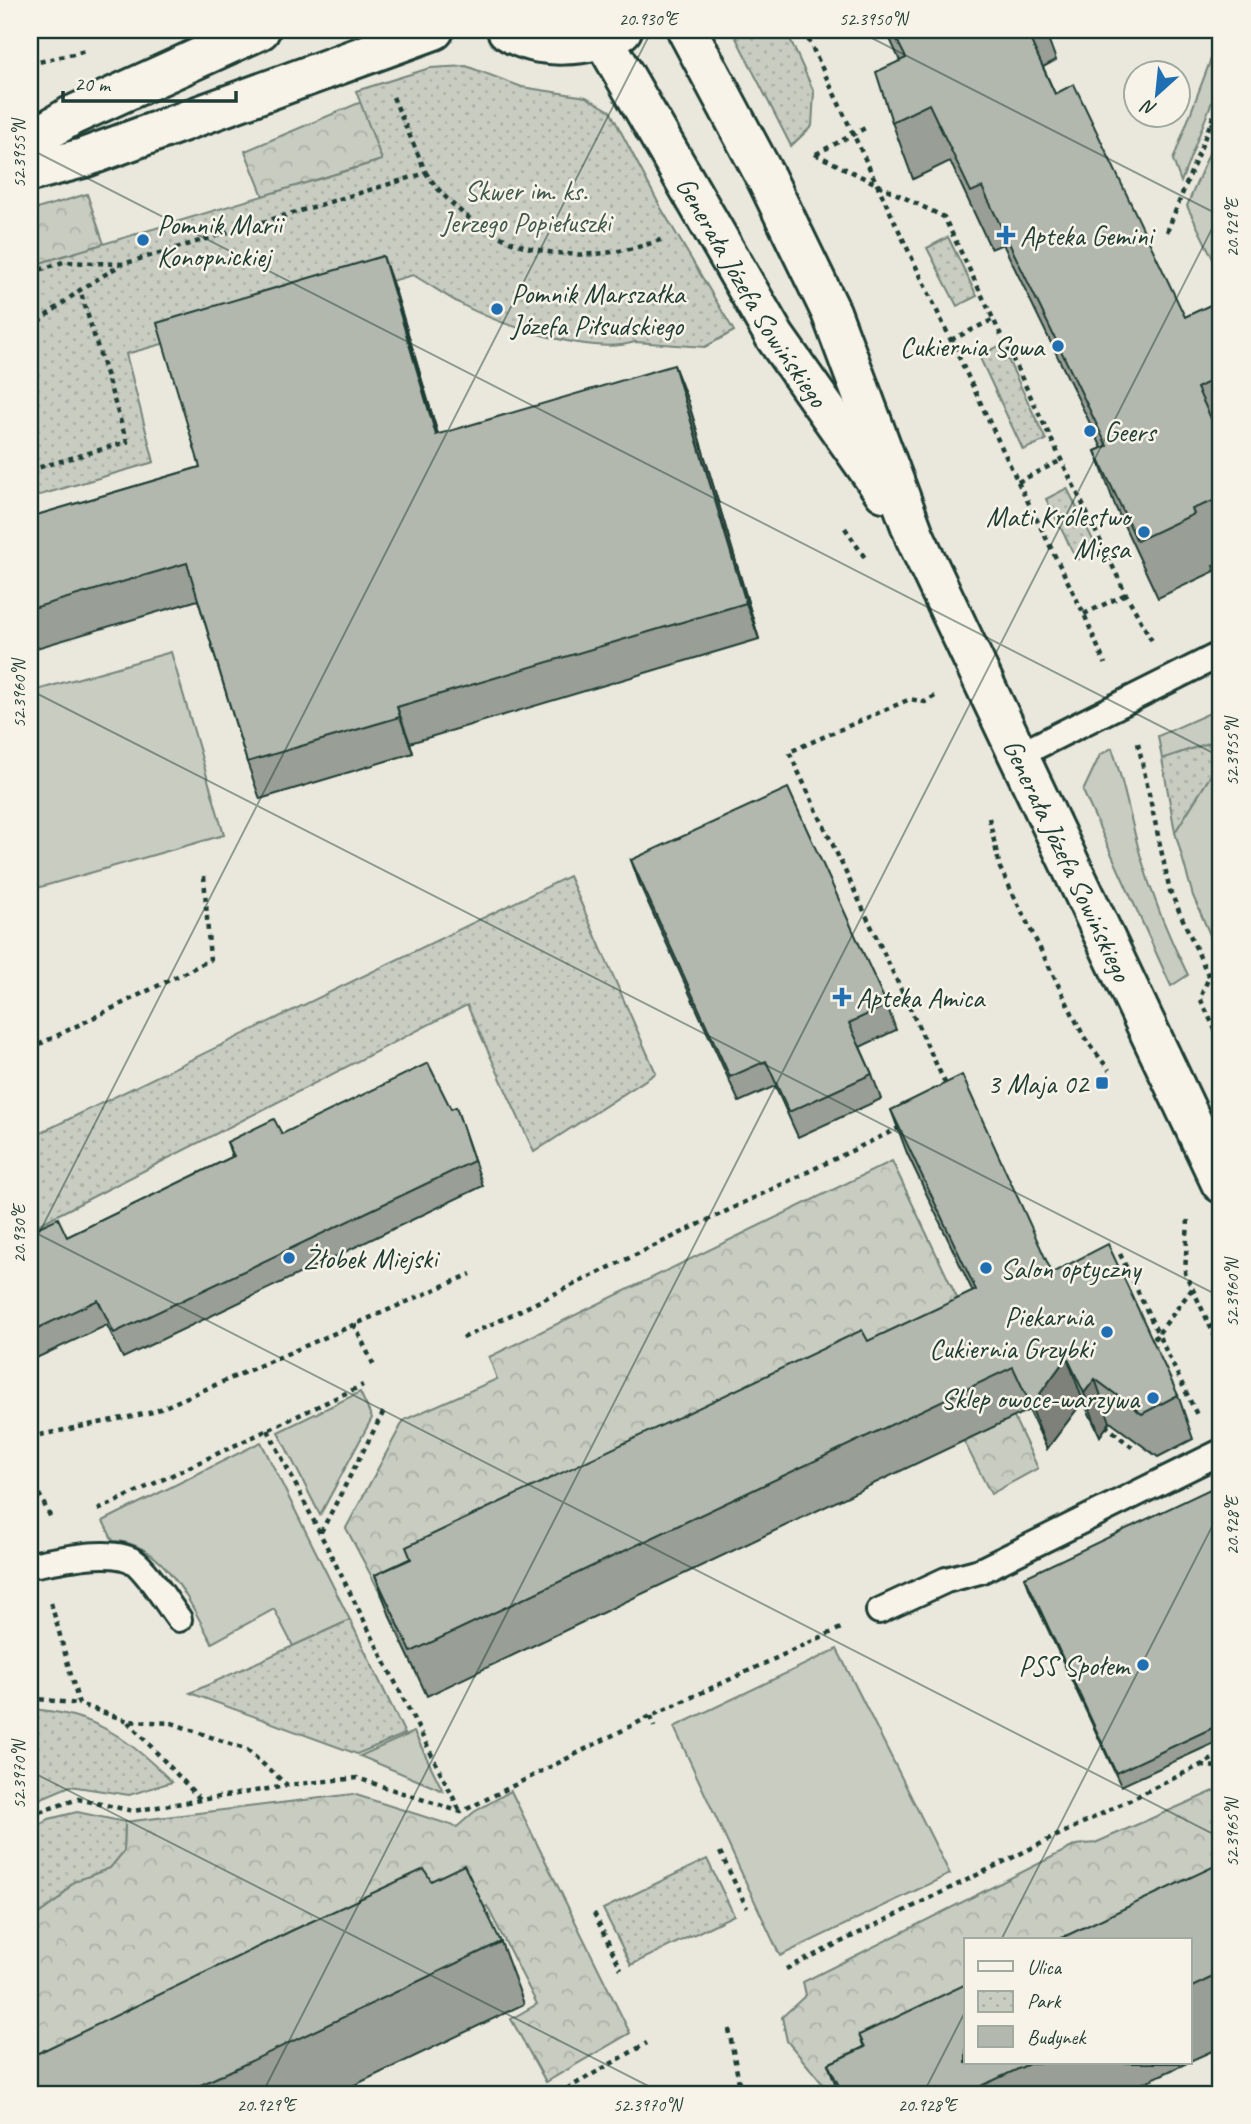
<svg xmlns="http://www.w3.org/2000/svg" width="1251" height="2124" font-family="Caveat,sans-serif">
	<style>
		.grass { fill: #c8ccc1; stroke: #74847a; stroke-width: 2 }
		.forest { fill: url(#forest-crowns); stroke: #74847a; stroke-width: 2 }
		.park { fill: url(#park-dots); stroke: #74847a; stroke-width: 2 }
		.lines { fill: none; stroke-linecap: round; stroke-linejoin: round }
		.service-casing { stroke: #1f3d34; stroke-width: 30 }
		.tertiary-casing { stroke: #1f3d34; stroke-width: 44 }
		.path { stroke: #1f3d34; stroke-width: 4.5; stroke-dasharray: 5 5; stroke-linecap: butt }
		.service { stroke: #f7f3e8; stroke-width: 24 }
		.tertiary { stroke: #f7f3e8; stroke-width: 38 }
		.wall { fill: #999e96; stroke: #1f3d34; stroke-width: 2 }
		.shaded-wall { fill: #7d817a; stroke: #1f3d34; stroke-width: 2 }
		.building { fill: #b2b8ae; stroke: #1f3d34; stroke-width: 2 }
		.ticks { fill: none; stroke: #1f3d34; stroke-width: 2; stroke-opacity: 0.45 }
		.poi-dot { fill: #1f6fb2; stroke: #f7f3e8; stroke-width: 2.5 }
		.labels { text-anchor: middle; stroke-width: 5; stroke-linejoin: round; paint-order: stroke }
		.park-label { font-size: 28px; fill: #415a50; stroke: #f7f3e8 }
		.poi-label { font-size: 28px; fill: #1f3d34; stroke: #f7f3e8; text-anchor: start }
		.street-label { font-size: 28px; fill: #1f3d34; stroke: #f7f3e8 }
		.neatline { fill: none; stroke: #1f3d34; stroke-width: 2.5 }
		.ticks-label { font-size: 18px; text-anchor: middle; fill: #1f3d34 }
	</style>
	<defs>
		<pattern id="forest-crowns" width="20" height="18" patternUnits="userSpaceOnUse" patternTransform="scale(1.75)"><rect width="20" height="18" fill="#c8ccc1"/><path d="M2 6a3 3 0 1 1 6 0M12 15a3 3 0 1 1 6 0" fill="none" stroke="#abb0a6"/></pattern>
		<pattern id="park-dots" width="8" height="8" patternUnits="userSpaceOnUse" patternTransform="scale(1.75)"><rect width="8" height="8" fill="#c8ccc1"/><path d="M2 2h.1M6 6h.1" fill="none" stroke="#abb0a6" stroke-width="1.8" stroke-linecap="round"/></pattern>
	</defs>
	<rect width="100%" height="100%" fill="#eae8dd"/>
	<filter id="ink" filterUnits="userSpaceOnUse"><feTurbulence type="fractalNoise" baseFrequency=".0143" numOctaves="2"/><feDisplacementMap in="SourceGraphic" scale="14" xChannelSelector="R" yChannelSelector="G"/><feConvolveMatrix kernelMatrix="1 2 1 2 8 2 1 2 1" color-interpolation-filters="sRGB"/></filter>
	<g filter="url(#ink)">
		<path class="grass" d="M 1217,43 L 1221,44 L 1221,78 L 1181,182 L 1173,160 Z
			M 1210,151 L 1218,153 L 1221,159 L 1221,275 L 1187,206 Z
			M 171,652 L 224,835 L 30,890 L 30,692 Z
			M 1221,708 L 1221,739 L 1162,759 L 1158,736 Z
			M 1112,748 C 1124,783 1130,818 1140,854 C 1152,896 1168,936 1188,975 L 1171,986 L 1083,791 L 1100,755 Z
			M 1221,759 L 1221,960 L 1193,896 L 1175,832 Z
			M 360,1392 L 372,1418 L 320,1515 L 278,1432 Z
			M 261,1442 L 350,1620 L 293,1646 L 274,1609 L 212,1643 C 190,1604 165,1542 113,1541 L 103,1521 Z
			M 837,1649 L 950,1874 L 780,1956 L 674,1727 Z
			M 414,1732 L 443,1791 L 360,1756 Z"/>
		<path class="forest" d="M 361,102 L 382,160 L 263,196 L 245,151 Z
			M 87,194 L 104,244 L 30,266 L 30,211 Z
			M 892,1161 L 1038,1468 L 991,1494 L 916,1348 L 385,1602 L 346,1528 L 404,1420 L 497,1379 L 489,1357 Z
			M 511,1791 L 630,2033 L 546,2082 L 511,2019 L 537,2004 L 487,1906 L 76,2094 L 30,2094 L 30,1920 L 59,1899 L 73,1882 L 110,1868 L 124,1851 L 125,1822 L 353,1794 L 457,1827 L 474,1812 Z
			M 1214,1791 L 1221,1791 L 1221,1938 L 966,1940 L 966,2056 L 882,2094 L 831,2094 L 787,2041 L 782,2017 L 806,1995 L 803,1982 L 1076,1845 L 1095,1843 Z"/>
		<path class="park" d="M 732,30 L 786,30 L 814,92 L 812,126 L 791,146 Z
			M 466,66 L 522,87 L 586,97 L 610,111 L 661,208 L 734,331 L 705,347 L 635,342 C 592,356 498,325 459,303 C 444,295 429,284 413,275 L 126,354 L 154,462 L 30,498 L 30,266 L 382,160 L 356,91 L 430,68 Z
			M 948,237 L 977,296 L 957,306 L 927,248 Z
			M 1001,345 L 1046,440 L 1023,450 L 979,356 Z
			M 1067,488 L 1098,550 L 1077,560 L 1046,499 Z
			M 1221,739 L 1221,759 L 1175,832 L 1162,759 Z
			M 569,876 L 656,1073 L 534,1152 L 467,1005 L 30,1229 L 30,1138 Z
			M 350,1620 L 405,1734 L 357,1754 L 190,1693 Z
			M 30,1709 C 94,1713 128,1738 172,1782 L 129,1795 L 70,1786 L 30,1803 Z
			M 77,1812 L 125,1822 L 124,1851 L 110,1868 L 73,1882 L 59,1899 L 30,1920 L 30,1831 L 49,1819 Z
			M 707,1859 L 734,1915 L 631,1965 L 603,1909 Z"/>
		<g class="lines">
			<defs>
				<path id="service" d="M 1019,755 L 1221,654
					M 30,1565 C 56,1561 115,1546 136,1563 C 152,1577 166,1602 179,1619
					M 879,1611 L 946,1580 L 980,1571 L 1221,1452"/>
				<g id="tertiary">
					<path d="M 507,30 C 539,52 590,47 622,30"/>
					<path id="s1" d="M 687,30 L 767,180 L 831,312 L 915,537 L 1221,1183"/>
					<path id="s2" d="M 604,40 L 775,337 L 884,492"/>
					<path d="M 30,141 L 71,116 L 260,30"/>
					<path d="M 30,172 L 83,158 L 434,30"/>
				</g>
			</defs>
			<use href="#service" class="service-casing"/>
			<use href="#tertiary" class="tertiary-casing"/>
			<path class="path" d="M 804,30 L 1018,482 L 1084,614 L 1105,664
				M 1184,30 L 1221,38
				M 30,64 L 86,51
				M 393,97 L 426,173
				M 1212,122 L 1221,143
				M 815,154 L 944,217 L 1126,594 L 1152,641
				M 816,154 L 869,126
				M 1167,232 L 1221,97
				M 30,273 L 63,262 L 123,264 L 426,173 C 482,253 574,272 663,239
				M 30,328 L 80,290 L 122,264
				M 951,340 L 994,319
				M 30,470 L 127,442 L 80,290
				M 1018,482 L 1062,460
				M 845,528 L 867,561
				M 1084,614 L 1126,594
				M 935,696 L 925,702 L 910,699 L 789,752 L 947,1087
				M 1138,743 L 1170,891 L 1209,977 L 1200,998 L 1221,1042
				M 989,818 L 1000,868 L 1084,1037 L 1109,1070
				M 30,1049 L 210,960 L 204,876
				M 1188,1220 L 1185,1273 L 1221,1349
				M 1120,1254 L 1158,1334 L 1149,1345
				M 1192,1289 L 1158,1334 L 1197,1415
				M 354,1324 L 375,1368
				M 463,1338 L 903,1126
				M 1105,1425 L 1133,1448
				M 268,1430 L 460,1811
				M 30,1437 L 153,1412 L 471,1274
				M 30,1476 L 51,1518
				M 98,1510 L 363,1385
				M 321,1532 L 385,1409
				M 51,1603 L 79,1704 L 128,1721 L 172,1723 L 247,1750 L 287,1785 L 357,1778 L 461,1812 L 651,1716 L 841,1628
				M 30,1698 L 79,1704
				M 651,1716 L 654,1727
				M 128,1722 L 201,1800
				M 1201,1766 L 1221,1767
				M 30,1815 L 78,1799 L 133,1811 L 286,1786
				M 720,1852 L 747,1908
				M 594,1913 L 621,1969
				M 786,1969 L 1221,1755
				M 729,2029 L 741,2094
				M 558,2094 L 647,2043"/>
			<use href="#service" class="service"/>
			<use href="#tertiary" class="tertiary"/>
		</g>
		<path class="wall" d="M 886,30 L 1045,30 L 1056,60 L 1043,67 L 1055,94 L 1185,317 L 1221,300 L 1221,563 L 1213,566 L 1215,571 L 1158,598 L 1116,508 L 1095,451 L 1102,448 L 1003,244 L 991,249 L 950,161 L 913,179 L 892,122 L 900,61 Z
			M 396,293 L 438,434 L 688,401 L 759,639 L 410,743 L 413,753 L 260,799 L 247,762 L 198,600 L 30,650 L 30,517 L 200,467 Z
			M 631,860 L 887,1005 L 896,1030 L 860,1047 L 872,1074 L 881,1099 L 798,1137 L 775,1086 L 739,1102 L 640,885 Z
			M 456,1107 L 483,1186 L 123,1358 L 107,1325 L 30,1361 L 30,1231 L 67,1237 L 232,1157 L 227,1142 L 451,1109 Z
			M 891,1110 L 1052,1273 L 1178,1395 L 1193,1439 L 1158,1457 L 1110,1422 L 1100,1436 L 1083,1401 L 1047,1449 L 1029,1410 L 427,1696 L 391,1619 L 375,1575 L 973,1292 L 907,1153 Z
			M 1221,1513 L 1221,1740 L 1121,1786 L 1030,1591 L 1025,1577 Z
			M 1221,1863 L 1221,2047 L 1190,2061 L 1190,1940 Z
			M 431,1881 L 501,1942 L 524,2004 L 336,2094 L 30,2094 Z
			M 859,2035 L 966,2063 L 1187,2063 L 1120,2094 L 839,2094 L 828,2064 L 864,2047 Z"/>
		<path class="shaded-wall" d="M 383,256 L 396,293 L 449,472 L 436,435 Z
			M 674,365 L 688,401 L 759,639 L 746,603 Z
			M 397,707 L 410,743 L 413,753 L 400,717 Z
			M 1067,1357 L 1083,1401 L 1047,1449 L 1031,1406 Z
			M 1095,1379 L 1110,1422 L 1100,1436 L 1084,1393 Z"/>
		<path class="building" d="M 892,30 L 1026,30 L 1055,94 L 1074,84 L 1185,317 L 1221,300 L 1221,376 L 1197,388 L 1221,440 L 1221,498 L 1192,509 L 1194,514 L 1137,541 L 1095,451 L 1107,446 L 982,187 L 971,192 L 929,104 L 892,122 L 876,72 L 906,58 Z
			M 383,256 L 436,435 L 674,365 L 746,603 L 397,707 L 400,717 L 247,762 L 187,563 L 30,609 L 30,517 L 200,467 L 157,323 Z
			M 788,788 L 887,1005 L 849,1023 L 872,1074 L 789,1112 L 766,1061 L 730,1077 L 631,860 Z
			M 428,1063 L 451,1109 L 456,1107 L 474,1161 L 114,1333 L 98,1300 L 30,1332 L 30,1231 L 58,1218 L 67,1237 L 234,1156 L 227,1142 L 274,1119 L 282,1134 Z
			M 962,1075 L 1052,1273 L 1108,1244 L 1178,1395 L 1142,1414 L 1095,1379 L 1084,1393 L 1067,1357 L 1031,1406 L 1013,1367 L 411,1652 L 375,1575 L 411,1559 L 406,1547 L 862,1330 L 868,1341 L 976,1290 L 891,1110 Z
			M 1210,1489 L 1221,1513 L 1221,1724 L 1116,1773 L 1025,1577 Z
			M 1221,1863 L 1221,1973 L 1190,1988 L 1190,1940 L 1057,1940 Z
			M 464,1865 L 501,1942 L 182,2094 L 30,2094 L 30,2057 L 291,1931 L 424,1869 L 431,1881 Z
			M 966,1984 L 966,2063 L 1031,2063 L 964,2094 L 843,2094 L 828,2064 L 865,2047 L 859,2035 Z"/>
	</g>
	<path class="ticks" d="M 856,30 L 1221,216M 30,149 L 1221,757M 30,690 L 1221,1297M 30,1230 L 1221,1838M 30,1251 L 652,30M 30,1771 L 664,2094M 1001,1940 L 1221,1509M 262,2094 L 1221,211M 923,2094 L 966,2010"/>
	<g class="poi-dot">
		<path d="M1002.5 224.5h7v7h7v7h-7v7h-7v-7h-7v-7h7z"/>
		<circle cx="143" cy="240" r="7"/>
		<circle cx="497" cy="309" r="7"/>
		<circle cx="1058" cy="346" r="7"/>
		<circle cx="1090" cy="431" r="7"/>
		<circle cx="1144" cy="532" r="7"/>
		<path d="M838.5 986.5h7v7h7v7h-7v7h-7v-7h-7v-7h7z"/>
		<rect x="1095" y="1076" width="14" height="14" rx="3.5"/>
		<circle cx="289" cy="1258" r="7"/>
		<circle cx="986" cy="1268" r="7"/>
		<circle cx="1107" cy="1332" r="7"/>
		<circle cx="1153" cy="1398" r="7"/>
		<circle cx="1143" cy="1665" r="7"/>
	</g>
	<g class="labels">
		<g class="park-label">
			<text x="526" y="200">Skwer im. ks.<tspan x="526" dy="32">Jerzego Popiełuszki</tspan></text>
		</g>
		<g class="poi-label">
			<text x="157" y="234">Pomnik Marii<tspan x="157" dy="32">Konopnickiej</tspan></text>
			<text x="1020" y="245">Apteka Gemini</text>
			<text x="511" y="303">Pomnik Marszałka<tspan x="511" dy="32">Józefa Piłsudskiego</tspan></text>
			<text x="1044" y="356" text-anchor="end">Cukiernia Sowa</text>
			<text x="1104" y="441">Geers</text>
			<text x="1130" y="526" text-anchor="end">Mati Królestwo<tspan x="1130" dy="32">Mięsa</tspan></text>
			<text x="856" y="1007">Apteka Amica</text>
			<text x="1088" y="1093" text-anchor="end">3 Maja 02</text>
			<text x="303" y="1268">Żłobek Miejski</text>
			<text x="1000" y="1278">Salon optyczny</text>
			<text x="1093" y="1326" text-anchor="end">Piekarnia<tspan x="1093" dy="32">Cukiernia Grzybki</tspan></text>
			<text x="1139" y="1408" text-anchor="end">Sklep owoce-warzywa</text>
			<text x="1129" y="1675" text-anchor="end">PSS Społem</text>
		</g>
		<g class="street-label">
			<text dy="10" stroke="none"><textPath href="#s2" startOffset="292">Generała Józefa Sowińskiego</textPath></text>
			<text dy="10" stroke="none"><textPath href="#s1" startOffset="914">Generała Józefa Sowińskiego</textPath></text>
		</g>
	</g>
	<rect width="1251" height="2124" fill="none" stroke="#f7f3e8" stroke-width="77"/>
	<rect x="964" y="1938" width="228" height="126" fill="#f7f3e8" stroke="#a1aaa0" stroke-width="2"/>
	<rect x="978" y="1961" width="35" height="10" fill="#f7f3e8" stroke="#a1aaa0" stroke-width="2"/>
	<text x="1027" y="1974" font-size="21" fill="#1f3d34">Ulica</text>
	<rect x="978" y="1991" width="35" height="21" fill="url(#park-dots)" stroke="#a1aaa0" stroke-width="2"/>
	<text x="1027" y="2008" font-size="21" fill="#1f3d34">Park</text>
	<rect x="978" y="2026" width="35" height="21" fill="#b2b8ae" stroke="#a1aaa0" stroke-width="2"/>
	<text x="1027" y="2044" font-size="21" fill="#1f3d34">Budynek</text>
	<g transform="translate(1157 94) rotate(207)"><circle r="33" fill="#f7f3e8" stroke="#a1aaa0" stroke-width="2"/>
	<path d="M0-5L12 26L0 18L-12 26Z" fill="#1f6fb2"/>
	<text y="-10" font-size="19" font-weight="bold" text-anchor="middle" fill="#1f3d34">N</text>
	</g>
	<path d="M63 91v10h173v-10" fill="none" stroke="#1f3d34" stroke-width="3.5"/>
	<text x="74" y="91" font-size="21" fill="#1f3d34" stroke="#f7f3e8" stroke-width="5" paint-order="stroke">20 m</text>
	<rect x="38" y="38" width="1174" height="2048" class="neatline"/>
	<g class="ticks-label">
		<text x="648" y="25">20.930°E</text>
		<text x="873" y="25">52.3950°N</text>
		<text transform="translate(19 154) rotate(-90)" y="6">52.3955°N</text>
		<text transform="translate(1232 228) rotate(-90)" y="6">20.929°E</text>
		<text transform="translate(19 694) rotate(-90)" y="6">52.3960°N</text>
		<text transform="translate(1232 752) rotate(-90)" y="6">52.3955°N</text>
		<text transform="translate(19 1234) rotate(-90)" y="6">20.930°E</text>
		<text transform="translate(1232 1293) rotate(-90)" y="6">52.3960°N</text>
		<text transform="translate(1232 1526) rotate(-90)" y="6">20.928°E</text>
		<text transform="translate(19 1775) rotate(-90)" y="6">52.3970°N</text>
		<text transform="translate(1232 1833) rotate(-90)" y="6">52.3965°N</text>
		<text x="266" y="2111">20.929°E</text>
		<text x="647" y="2111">52.3970°N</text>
		<text x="927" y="2111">20.928°E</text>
	</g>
</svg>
